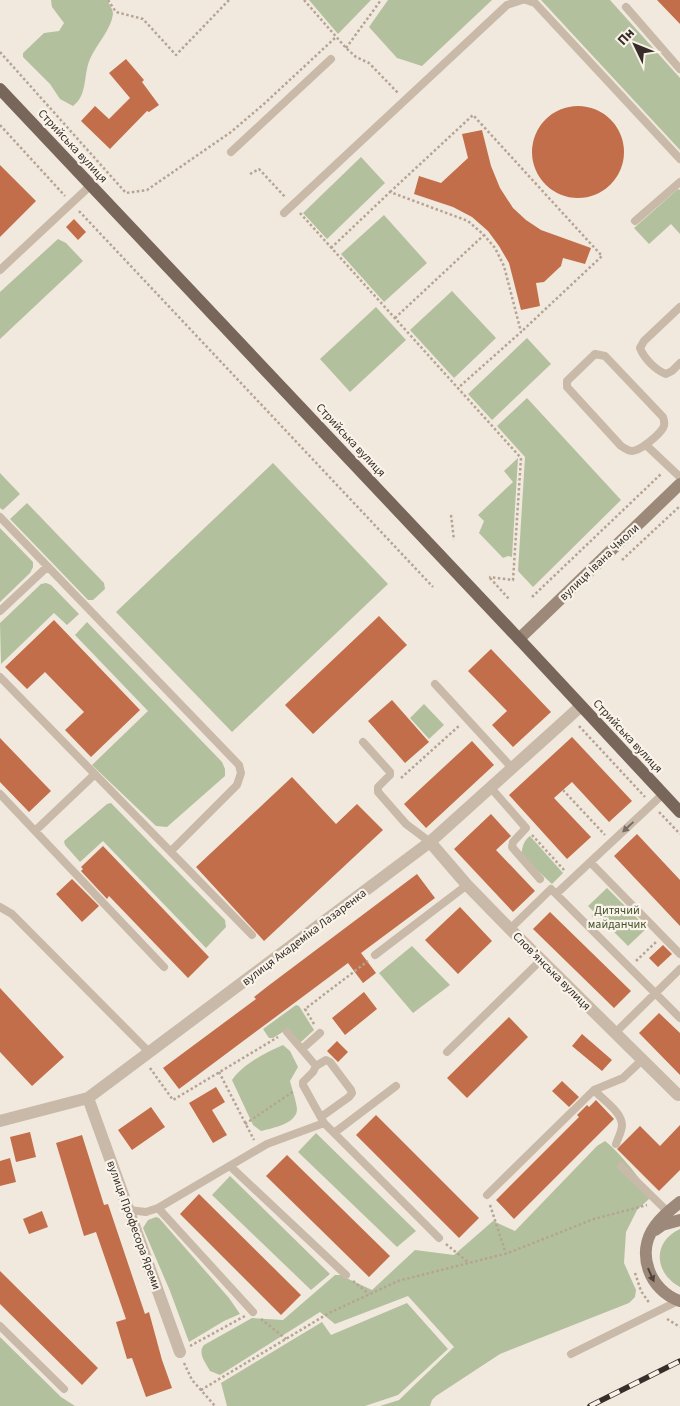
<svg xmlns="http://www.w3.org/2000/svg" width="680" height="1406" font-family="'Source Sans 3',sans-serif">
	<style>
		.green { fill: #b3c09d }
		.building { fill: #c26e4a }
		.lines { fill: none; stroke-linecap: round; stroke-linejoin: round }
		.path { stroke: #b5a493; stroke-width: 2.5; stroke-dasharray: 2.5 2.5; stroke-linecap: butt }
		.lane { stroke: #c9b9a9; stroke-width: 8 }
		.street { stroke: #c9b9a9; stroke-width: 12 }
		.secondary { stroke: #9d897a; stroke-width: 12 }
		.primary { stroke: #78665a; stroke-width: 12 }
		.rail-casing { stroke: #372e29; stroke-width: 5.5 }
		.rail { stroke: #f9f3e9; stroke-width: 4; stroke-dasharray: 11; stroke-linecap: butt }
		.oneway { fill: #796d63 }
		.oneway2 { fill: #50453d }
		.labels { text-anchor: middle; stroke-width: 4.5; stroke-linejoin: round; paint-order: stroke }
		.street-label { font-size: 12px; fill: #372e29; stroke: #f9f3e9 }
		.park-label { font-size: 12px; fill: #44542d; stroke: #f9f3e9 }
	</style>
	<rect width="100%" height="100%" fill="#f1e9dd"/>
	<path class="green" d="M 51,0 L 107,0 C 109,4 113,9 113,14 C 111,30 96,45 90,59 C 83,75 88,95 73,106 L 60,99 L 50,84 L 23,57 L 23,53 L 44,33 L 59,31 L 64,23 L 52,7 Z
		M 309,0 L 371,0 L 338,34 Z
		M 388,0 L 492,0 L 422,66 L 397,58 L 369,27 Z
		M 541,0 L 610,0 L 680,78 L 680,150 Z
		M 361,157 L 385,183 L 327,239 L 303,213 Z
		M 678,189 L 680,190 L 680,234 L 671,224 L 649,244 L 634,228 Z
		M 384,215 L 427,263 L 384,302 L 341,254 Z
		M 58,239 L 66,243 L 83,261 L 0,339 L 0,292 Z
		M 452,291 L 496,338 L 454,378 L 410,330 Z
		M 376,307 L 406,340 L 350,392 L 320,359 Z
		M 527,338 L 551,364 L 492,420 L 468,394 Z
		M 527,398 L 621,500 L 533,587 L 518,571 L 525,457 L 497,426 Z
		M 518,458 L 512,557 L 508,556 L 503,558 L 479,533 L 484,521 L 478,515 L 513,482 L 504,471 Z
		M 273,463 L 388,584 L 232,732 L 116,612 Z
		M 0,473 L 20,494 L 3,510 L 0,508 Z
		M 27,503 L 104,583 L 105,589 L 93,600 L 88,600 L 10,519 Z
		M 0,528 L 33,562 L 33,567 L 30,573 L 0,602 Z
		M 46,583 L 51,585 L 79,614 L 67,625 L 54,613 L 1,664 L 0,623 L 41,584 Z
		M 87,622 L 222,762 L 225,769 L 225,776 L 167,827 L 156,826 L 92,765 L 148,711 L 75,635 Z
		M 424,704 L 444,725 L 429,739 L 410,718 Z
		M 111,803 L 225,920 L 226,927 L 206,948 L 103,841 L 80,862 L 65,845 L 64,841 L 107,804 Z
		M 530,836 L 563,873 L 552,884 L 522,856 C 521,849 524,840 530,836 Z
		M 607,888 L 647,928 L 628,946 L 588,906 Z
		M 412,946 L 450,985 L 413,1013 L 379,973 Z
		M 296,1005 L 299,1006 L 314,1030 L 301,1042 L 298,1042 L 286,1030 L 273,1038 L 269,1038 L 263,1029 Z
		M 283,1045 L 290,1051 L 298,1067 L 290,1081 C 292,1089 296,1100 297,1109 C 297,1124 272,1128 261,1131 L 253,1125 L 232,1080 C 243,1064 265,1053 283,1045 Z
		M 316,1133 L 416,1231 L 397,1247 L 298,1152 Z
		M 605,1141 C 617,1150 649,1186 649,1199 L 637,1210 L 626,1232 L 624,1263 L 636,1290 L 635,1297 L 629,1303 L 500,1354 L 436,1396 L 432,1400 L 430,1406 L 380,1406 L 399,1400 L 454,1347 L 408,1296 L 335,1324 L 320,1312 L 220,1375 L 210,1371 C 206,1363 197,1353 204,1345 L 252,1318 L 283,1320 L 335,1275 L 340,1275 L 372,1290 L 415,1250 L 454,1255 L 493,1221 L 515,1231 L 597,1146 Z
		M 230,1176 L 330,1274 L 311,1290 L 212,1195 Z
		M 156,1217 L 159,1218 L 229,1298 L 240,1314 L 224,1321 L 189,1342 L 170,1291 L 143,1228 L 148,1220 Z
		M 680,1229 L 680,1287 C 654,1273 652,1242 680,1229 Z
		M 407,1303 L 448,1349 L 398,1395 L 365,1406 L 227,1406 L 221,1383 L 322,1322 L 331,1335 Z
		M 0,1337 L 61,1397 L 75,1406 L 0,1406 Z"/>
	<path class="building" d="M 657,0 L 680,0 L 680,24 Z
		M 126,59 L 144,80 L 142,82 L 159,105 L 149,112 L 147,111 L 110,149 L 81,121 L 95,106 L 109,119 L 130,98 L 109,73 Z
		M532 152a46 46 0 1 1 92 0a46 46 0 1 1-92 0Z
		M 482,130 L 491,166 L 500,188 L 513,208 L 526,220 L 541,230 L 591,248 L 585,264 L 563,258 L 561,266 L 544,282 L 536,283 L 540,306 L 521,310 L 509,263 L 499,246 L 488,231 L 472,217 L 453,207 L 414,194 L 419,176 L 441,183 L 468,158 L 462,134 Z
		M 0,165 L 36,201 L 0,237 Z
		M 74,219 L 86,232 L 78,240 L 66,227 Z
		M 379,616 L 407,645 L 313,734 L 285,705 Z
		M 54,620 L 140,710 L 91,757 L 65,730 L 84,712 L 45,672 L 27,689 L 5,667 Z
		M 491,649 L 551,712 L 513,747 L 492,725 L 507,711 L 468,671 Z
		M 392,700 L 429,742 L 405,763 L 368,721 Z
		M 572,737 L 632,801 L 609,822 L 572,782 L 554,798 L 591,837 L 567,859 L 509,795 Z
		M 0,738 L 51,791 L 29,812 L 0,782 Z
		M 472,741 L 494,765 L 426,828 L 404,804 Z
		M 292,777 L 336,824 L 357,804 L 383,830 L 264,941 L 196,867 Z
		M 491,814 L 511,836 L 496,850 L 535,891 L 513,912 L 454,849 Z
		M 637,834 L 680,880 L 680,926 L 614,856 Z
		M 103,846 L 209,957 L 188,978 L 109,896 L 107,899 L 81,871 L 83,869 L 81,867 Z
		M 417,874 L 435,898 L 361,953 L 376,973 L 363,983 L 348,963 L 179,1089 L 163,1068 L 256,999 L 254,997 L 268,986 Z
		M 72,879 L 99,906 L 82,922 L 56,894 Z
		M 460,907 L 492,941 L 458,974 L 425,940 Z
		M 550,912 L 631,991 L 614,1008 L 533,929 Z
		M 663,945 L 672,954 L 658,967 L 649,958 Z
		M 0,988 L 64,1057 L 32,1086 L 0,1052 Z
		M 364,992 L 377,1009 L 345,1035 L 332,1018 Z
		M 659,1013 L 680,1033 L 680,1075 L 639,1033 Z
		M 509,1017 L 528,1037 L 467,1098 L 447,1078 Z
		M 582,1034 L 612,1060 L 602,1071 L 572,1046 Z
		M 337,1041 L 348,1052 L 338,1062 L 327,1051 Z
		M 562,1081 L 579,1097 L 569,1107 L 552,1091 Z
		M 216,1087 L 225,1102 L 212,1110 L 227,1135 L 213,1143 L 189,1103 Z
		M 596,1100 L 614,1119 L 514,1219 L 496,1200 L 579,1117 L 577,1115 L 587,1105 L 589,1107 Z
		M 151,1107 L 165,1127 L 132,1150 L 118,1130 Z
		M 376,1115 L 479,1218 L 459,1238 L 356,1135 Z
		M 680,1125 L 680,1170 L 659,1191 L 617,1149 L 640,1126 L 660,1146 Z
		M 30,1132 L 36,1157 L 16,1162 L 10,1137 Z
		M 82,1135 L 104,1205 L 108,1204 L 145,1314 L 149,1312 L 162,1360 L 172,1388 L 146,1397 L 132,1358 L 127,1359 L 116,1322 L 126,1319 L 96,1232 L 84,1236 L 56,1143 Z
		M 287,1155 L 390,1256 L 369,1277 L 266,1176 Z
		M 10,1158 L 16,1182 L 0,1186 L 0,1161 Z
		M 199,1194 L 301,1295 L 281,1315 L 180,1214 Z
		M 42,1211 L 48,1227 L 29,1234 L 23,1219 Z
		M 0,1271 L 98,1368 L 82,1385 L 0,1304 Z"/>
	<g class="lines">
		<path class="path" d="M 108,0 L 116,12 L 143,19 L 176,55 L 229,0
			M 304,0 L 346,48 L 356,57 L 369,63 L 399,94
			M 346,48 L 381,0
			M 0,52 L 126,193 L 147,190 L 231,132 L 265,103 L 336,37
			M 0,125 L 65,196
			M 250,174 L 259,169 L 286,198
			M 390,192 L 473,115 L 602,256 L 521,332
			M 79,211 L 433,587
			M 300,213 L 521,458 L 513,580 L 489,577
			M 331,248 L 390,192 L 468,221 L 484,235 L 495,248 L 504,266 L 521,332 L 458,388
			M 395,318 L 484,235
			M 451,515 L 454,540
			M 622,560 L 680,506
			M 490,578 L 509,599
			M 532,597 L 661,474
			M 579,726 L 645,797
			M 401,778 L 460,725
			M 563,790 L 605,835
			M 659,812 L 680,834
			M 532,835 L 565,871
			M 592,916 L 621,908
			M 636,961 L 656,942
			M 314,1024 L 305,1009 L 368,961
			M 150,1068 L 173,1100 L 278,1037
			M 219,1072 L 254,1140
			M 245,1124 L 294,1091
			M 490,1205 L 506,1254
			M 446,1244 L 469,1263
			M 635,1273 L 641,1291 L 650,1304
			M 353,1281 L 369,1294
			M 261,1319 L 286,1339
			M 667,1319 L 680,1327
			M 190,1346 L 245,1316
			M 184,1363 L 192,1380 L 215,1406
			M 201,1390 L 329,1313 L 398,1281 L 508,1253 L 594,1219 L 647,1205"/>
		<path class="lane" d="M 526,0 L 535,3 L 680,159
			M 626,7 L 680,69
			M 231,152 L 331,59
			M 284,213 L 507,5 L 522,0
			M 635,221 L 680,182
			M 0,270 L 91,185
			M 680,307 L 644,341 L 640,348 C 644,358 655,370 666,374 L 672,371 L 680,363
			M 595,354 L 605,356 L 663,417 C 664,420 665,425 663,428 C 659,435 640,451 632,451 C 628,451 625,448 621,446 L 567,387 L 567,381 Z
			M 646,445 L 680,477
			M 0,517 L 239,765 L 241,773 L 237,785 L 171,851
			M 0,611 L 47,567
			M 0,677 L 252,935
			M 435,684 L 513,769
			M 363,742 L 390,772 L 390,775 L 378,787 L 378,792 L 406,824 L 430,842
			M 491,788 L 526,828 L 513,842 L 512,847 L 540,879
			M 0,794 L 35,831 L 95,774
			M 35,831 L 164,967
			M 590,862 L 680,954
			M 556,894 L 663,794
			M 0,907 L 12,914 L 149,1052
			M 510,929 L 551,889 L 680,1018
			M 375,955 L 467,885
			M 287,1032 L 316,1066 L 313,1072 L 303,1082 L 303,1085 L 324,1123 L 439,1238
			M 615,1033 L 680,969
			M 302,1049 L 320,1033
			M 447,1052 L 541,960
			M 316,1066 L 326,1060 L 330,1062 L 351,1090 L 352,1093 L 349,1097 L 321,1117
			M 594,1090 C 602,1099 622,1112 622,1125 C 622,1131 618,1138 616,1144
			M 334,1133 L 396,1086
			M 230,1166 L 346,1275
			M 621,1166 L 668,1212
			M 487,1195 L 594,1090 L 623,1078 L 642,1060
			M 158,1208 L 253,1312
			M 129,1210 L 146,1212 L 158,1208 L 267,1144 L 324,1123
			M 0,1326 L 64,1389
			M 571,1354 L 678,1301"/>
		<path class="street" d="M 430,842 L 467,885 L 510,929 L 678,1095
			M 88,1098 L 180,1352
			M 0,1121 L 88,1098 L 430,842 L 581,706"/>
		<path class="secondary" d="M 519,639 L 680,484
			M 680,1202 C 671,1209 662,1216 655,1226 C 635,1253 650,1291 680,1301
			M 655,1230 L 662,1225 L 680,1220"/>
		<path class="primary" d="M 0,89 L 519,639 L 680,812"/>
		<defs>
			<path id="rail" d="M 590,1406 L 680,1361"/>
		</defs>
		<use href="#rail" class="rail-casing"/>
		<use href="#rail" class="rail"/>
	</g>
	<defs><path id="oneway-solid" d="M-6-.8H1V-3.2L6.5 0L1 3.2V.8H-6Z" transform="scale(1.25)"/></defs>
	<use class="oneway" href="#oneway-solid" transform="translate(628 827) rotate(137)"/>
	<use class="oneway2" href="#oneway-solid" transform="translate(651 1275) rotate(66)"/>
	<g class="labels">
		<g class="street-label">
			<text transform="translate(73 146) rotate(47)" y="4">Стрийська вулиця</text>
			<text transform="translate(351 440) rotate(47)" y="4">Стрийська вулиця</text>
			<text transform="translate(599 562) rotate(-44)" y="4">вулиця Івана Чмоли</text>
			<text transform="translate(628 736) rotate(47)" y="4">Стрийська вулиця</text>
			<text transform="translate(304 937) rotate(-37)" y="4">вулиця Академіка Лазаренка</text>
			<text transform="translate(552 971) rotate(45)" y="4">Словʼянська вулиця</text>
			<text transform="translate(134 1225) rotate(70)" y="4">вулиця Професора Яреми</text>
		</g>
		<g class="park-label">
			<text x="617" y="914">Дитячий<tspan x="617" dy="14">майданчик</tspan></text>
		</g>
	</g>
	<g transform="translate(635 45) rotate(313)" stroke="#f9f3e9" stroke-width="4" paint-order="stroke">
	<path d="M0-4L9 19L0 12L-9 19Z" fill="#372e29"/>
	<text y="-8" font-size="14" font-weight="bold" text-anchor="middle" fill="#372e29">Пн</text>
	</g>
</svg>
